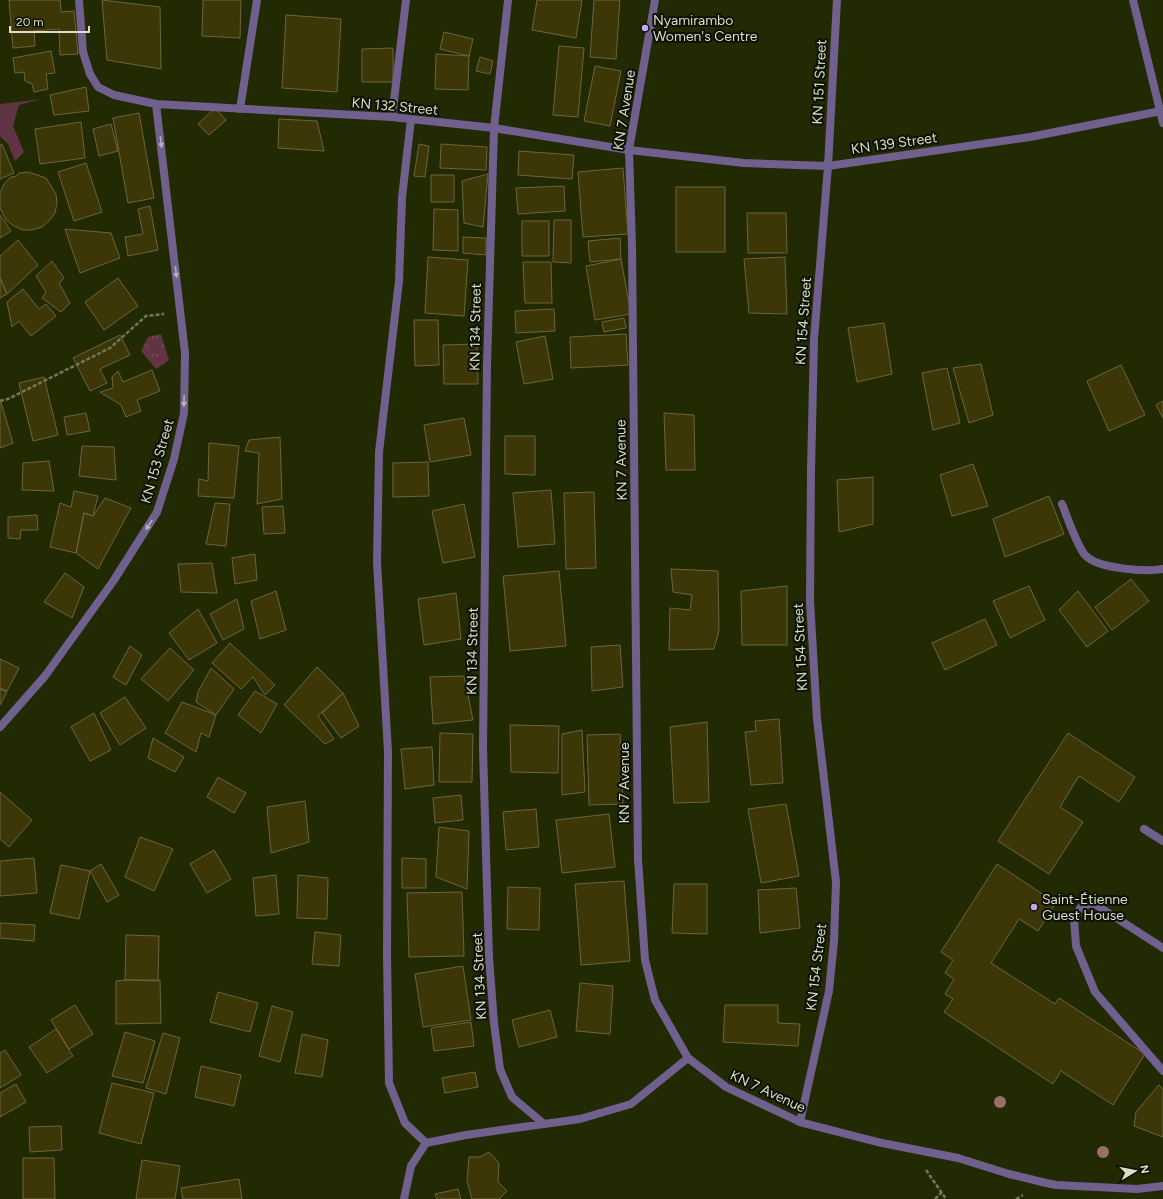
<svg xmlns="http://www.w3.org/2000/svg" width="1163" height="1199" font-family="Figtree,sans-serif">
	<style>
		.green { fill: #603442 }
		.forest { fill: url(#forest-crowns) }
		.building { fill: #3d3607; stroke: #6c653d }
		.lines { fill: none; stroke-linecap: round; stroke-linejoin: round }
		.path { stroke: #717858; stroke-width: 2.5; stroke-dasharray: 4 2; stroke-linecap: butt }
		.service { stroke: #70608e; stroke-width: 8 }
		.pedestrian { stroke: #70608e; stroke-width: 8 }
		.minor { stroke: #70608e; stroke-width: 8 }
		.tertiary { stroke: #70608e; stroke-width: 8 }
		.tree { fill: #9b6e6c }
		.oneway { fill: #b4b3b4 }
		.poi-dot { fill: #c2a8f3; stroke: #0d1103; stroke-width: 1.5 }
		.labels { text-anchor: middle; stroke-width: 4; stroke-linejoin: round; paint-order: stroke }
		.poi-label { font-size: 14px; fill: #d9dfc9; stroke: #0d1103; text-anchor: start }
		.street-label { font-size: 14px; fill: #d9dfc9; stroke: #0d1103 }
	</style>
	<defs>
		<pattern id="forest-crowns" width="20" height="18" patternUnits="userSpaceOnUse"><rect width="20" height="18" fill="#603442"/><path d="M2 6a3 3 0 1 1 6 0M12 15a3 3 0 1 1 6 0" fill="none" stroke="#76515c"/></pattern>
	</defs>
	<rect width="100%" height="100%" fill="#222a03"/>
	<path class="green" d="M 42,99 L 19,105 L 13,126 L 24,152 L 15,161 L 8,144 L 0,136 L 0,104 Z"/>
	<path class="forest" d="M 161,334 L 169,360 L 156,369 L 141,351 L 148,337 Z"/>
	<path class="building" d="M 9,0 L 60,0 L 61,12 L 74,11 L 78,54 L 60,55 L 59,29 L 34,31 L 35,46 L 13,48 Z
		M 102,0 L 160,7 L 161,69 L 107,60 Z
		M 203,0 L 241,0 L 240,38 L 202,36 Z
		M 537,0 L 582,0 L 576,38 L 532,30 Z
		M 594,0 L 620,0 L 616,59 L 590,57 Z
		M 286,15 L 341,19 L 337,92 L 282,88 Z
		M 444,32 L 473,39 L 469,56 L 440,49 Z
		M 559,46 L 584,48 L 578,117 L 553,115 Z
		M 393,48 L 393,82 L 362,82 L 362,49 Z
		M 51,51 L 55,73 L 46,74 L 48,89 L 34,92 L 32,84 L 25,81 L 24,72 L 15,73 L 13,58 Z
		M 436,54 L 469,56 L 468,90 L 435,89 Z
		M 480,57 L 493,61 L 490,74 L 476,71 Z
		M 595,66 L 621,71 L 610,126 L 584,121 Z
		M 86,87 L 89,111 L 54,115 L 50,95 Z
		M 215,108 L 226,120 L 209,135 L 198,124 Z
		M 139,113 L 154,198 L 128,203 L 113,118 Z
		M 279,119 L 317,121 L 324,151 L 278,148 Z
		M 81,122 L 85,158 L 40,164 L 35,129 Z
		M 111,124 L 118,151 L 99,156 L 93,129 Z
		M 2,144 L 14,173 L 0,179 L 0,145 Z
		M 419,144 L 429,146 L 425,177 L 414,176 Z
		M 441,144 L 487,147 L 486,170 L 440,168 Z
		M 519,151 L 574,155 L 572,179 L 518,175 Z
		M 86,163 L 102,212 L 74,221 L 58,172 Z
		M 623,168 L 628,234 L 583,237 L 578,172 Z
		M 28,172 L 46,178 L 56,194 L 57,203 L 55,213 L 49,221 L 42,227 L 32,230 L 23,230 L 14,226 L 6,220 L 0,208 L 0,193 L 4,184 L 11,177 L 17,176 L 19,173 Z
		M 488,174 L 483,227 L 464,223 L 462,181 Z
		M 431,175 L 454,175 L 454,202 L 431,202 Z
		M 564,186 L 565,211 L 518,214 L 516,188 Z
		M 676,187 L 725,187 L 725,252 L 676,252 Z
		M 150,206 L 158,250 L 128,256 L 125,237 L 143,234 L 138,209 Z
		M 434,209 L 458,210 L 458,251 L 433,250 Z
		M 747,213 L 786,213 L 787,253 L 748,253 Z
		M 0,215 L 11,231 L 0,238 Z
		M 554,220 L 571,220 L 571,263 L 553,262 Z
		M 522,221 L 549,221 L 549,256 L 522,256 Z
		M 65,229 L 111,233 L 120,258 L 80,273 Z
		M 463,237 L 486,238 L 486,255 L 463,253 Z
		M 620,238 L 621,259 L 590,262 L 588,241 Z
		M 18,240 L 38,265 L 7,294 L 0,278 L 0,256 Z
		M 428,257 L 468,260 L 464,316 L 425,313 Z
		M 785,257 L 787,314 L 749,313 L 744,259 Z
		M 621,259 L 631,314 L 595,320 L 586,266 Z
		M 52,261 L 64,278 L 59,283 L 70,303 L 61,312 L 42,298 L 46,292 L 36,276 Z
		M 523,262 L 551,262 L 552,303 L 525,303 Z
		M 0,278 L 7,294 L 0,298 Z
		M 118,278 L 138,306 L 104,330 L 85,302 Z
		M 23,289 L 39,309 L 46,304 L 56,316 L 31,336 L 19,321 L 12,327 L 7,302 Z
		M 554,309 L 555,331 L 516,333 L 515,311 Z
		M 624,318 L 626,328 L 604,332 L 602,322 Z
		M 414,320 L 438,320 L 439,365 L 415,366 Z
		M 884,323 L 892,374 L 857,382 L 848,328 Z
		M 626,334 L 628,365 L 571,368 L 570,337 Z
		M 120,335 L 130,355 L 100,369 L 107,383 L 90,391 L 73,358 Z
		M 545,336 L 553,379 L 524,384 L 516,342 Z
		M 477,344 L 478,384 L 444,384 L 443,345 Z
		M 981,364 L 993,415 L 969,423 L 953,368 Z
		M 1121,365 L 1145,415 L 1109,431 L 1087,381 Z
		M 947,368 L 960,423 L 933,430 L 922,373 Z
		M 152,370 L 160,391 L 137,400 L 141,411 L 126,417 L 121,405 L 100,392 L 113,388 L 112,377 L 118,371 L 123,382 Z
		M 44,377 L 58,435 L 33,441 L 19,383 Z
		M 0,399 L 13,443 L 0,448 Z
		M 1163,401 L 1163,418 L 1156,405 Z
		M 86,413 L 90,431 L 67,435 L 64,417 Z
		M 664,413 L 694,415 L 695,470 L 666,470 Z
		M 464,418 L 471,455 L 430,462 L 424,425 Z
		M 505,436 L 535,436 L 535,475 L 505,474 Z
		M 280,437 L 282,499 L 257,504 L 259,453 L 245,451 L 249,440 Z
		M 209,443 L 239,446 L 234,498 L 198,496 L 199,479 L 208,481 Z
		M 82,446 L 114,447 L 116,480 L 79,476 Z
		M 49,461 L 54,491 L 22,490 L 23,463 Z
		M 428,462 L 429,496 L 393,497 L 393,463 Z
		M 973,464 L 988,506 L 952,516 L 940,475 Z
		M 873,477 L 873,524 L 839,532 L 837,480 Z
		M 551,490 L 555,544 L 518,547 L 513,493 Z
		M 74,491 L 98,496 L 93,516 L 84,513 L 76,553 L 50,547 L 60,503 L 71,507 Z
		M 594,492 L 596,568 L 566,569 L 564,493 Z
		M 1049,496 L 1064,534 L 1005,557 L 993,519 Z
		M 105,498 L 131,508 L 98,569 L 76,553 L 84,513 L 93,516 Z
		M 215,503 L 230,504 L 226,546 L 206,544 Z
		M 464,504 L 475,557 L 443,563 L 432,511 Z
		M 283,506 L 285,533 L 264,534 L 262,507 Z
		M 37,515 L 38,530 L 21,530 L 20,539 L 8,538 L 8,517 Z
		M 255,554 L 257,580 L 235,584 L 232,558 Z
		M 212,563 L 217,593 L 181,592 L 178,564 Z
		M 671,569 L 718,571 L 719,630 L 714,649 L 669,650 L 670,608 L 690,610 L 692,595 L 673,592 Z
		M 559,571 L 566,646 L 510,651 L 503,576 Z
		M 65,573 L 84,587 L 72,618 L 44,602 Z
		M 1131,579 L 1149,601 L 1112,630 L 1095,607 Z
		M 787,586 L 787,645 L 742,645 L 741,591 Z
		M 1029,586 L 1045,620 L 1010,638 L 993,601 Z
		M 276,591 L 286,630 L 260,639 L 251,601 Z
		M 1078,591 L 1108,631 L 1087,647 L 1059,610 Z
		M 456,593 L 461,639 L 424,645 L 418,599 Z
		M 237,599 L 244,629 L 223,640 L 210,614 Z
		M 198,609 L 217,643 L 189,660 L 169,633 Z
		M 985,619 L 997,645 L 945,670 L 932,643 Z
		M 230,643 L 275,685 L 265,695 L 253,677 L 241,689 L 212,663 Z
		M 620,645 L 623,687 L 592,691 L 591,647 Z
		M 130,646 L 142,655 L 126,685 L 113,677 Z
		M 170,648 L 194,670 L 168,701 L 141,679 Z
		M 0,659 L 19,668 L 7,691 L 0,688 Z
		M 317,667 L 343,693 L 318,716 L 334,739 L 325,744 L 284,705 Z
		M 211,668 L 234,689 L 216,715 L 196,702 L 198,692 Z
		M 464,676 L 473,720 L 433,724 L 430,677 Z
		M 0,689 L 7,692 L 0,705 Z
		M 255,691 L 277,704 L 261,733 L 238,715 Z
		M 343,693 L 359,726 L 341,738 L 322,713 Z
		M 125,697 L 146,728 L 120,745 L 100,713 Z
		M 182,702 L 216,715 L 209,737 L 201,733 L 196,752 L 165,733 Z
		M 94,713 L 111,750 L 90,761 L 71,727 Z
		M 779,719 L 783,783 L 751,785 L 745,732 L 756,731 L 755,721 Z
		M 707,722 L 709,802 L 674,803 L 670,727 Z
		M 510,725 L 559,726 L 558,773 L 511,772 Z
		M 582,730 L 585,792 L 562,795 L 562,734 Z
		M 440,733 L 473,734 L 472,782 L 439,782 Z
		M 1068,733 L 1135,777 L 1119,802 L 1079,776 L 1060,807 L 1083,822 L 1049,874 L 998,841 Z
		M 620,734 L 623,804 L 589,805 L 587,735 Z
		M 153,738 L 184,757 L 175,772 L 148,758 Z
		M 432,747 L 434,785 L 405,789 L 401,749 Z
		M 218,777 L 246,793 L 234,813 L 207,797 Z
		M 0,792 L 32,820 L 9,847 L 0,839 Z
		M 461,795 L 463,820 L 435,823 L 433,798 Z
		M 305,801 L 309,842 L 271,853 L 267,807 Z
		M 786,804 L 799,876 L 761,883 L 748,809 Z
		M 536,809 L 539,847 L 506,850 L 503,812 Z
		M 609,814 L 615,867 L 562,873 L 556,820 Z
		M 439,827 L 469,831 L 467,889 L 436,877 Z
		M 140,837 L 173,849 L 154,891 L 125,877 Z
		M 214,850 L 231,879 L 207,893 L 190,864 Z
		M 34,858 L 37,893 L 0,896 L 0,861 Z
		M 402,858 L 426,859 L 426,888 L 402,888 Z
		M 101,864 L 119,895 L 107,902 L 90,871 Z
		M 997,864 L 1056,903 L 1038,931 L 1019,919 L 991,963 L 1055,1004 L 1059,998 L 1145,1054 L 1113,1105 L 1061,1071 L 1053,1084 L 944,1012 L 953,999 L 945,994 L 954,979 L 945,973 L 953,960 L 941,952 Z
		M 61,865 L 90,871 L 79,919 L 50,913 Z
		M 276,875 L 279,914 L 256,916 L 253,878 Z
		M 298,875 L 328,878 L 327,919 L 297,918 Z
		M 624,881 L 630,961 L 581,965 L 575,884 Z
		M 674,884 L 707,884 L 707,934 L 672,933 Z
		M 508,887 L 540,888 L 539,930 L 507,929 Z
		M 796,888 L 800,928 L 760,933 L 758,890 Z
		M 462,892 L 464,956 L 409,957 L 407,893 Z
		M 0,923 L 35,925 L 34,941 L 0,938 Z
		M 315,932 L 341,935 L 339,966 L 312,964 Z
		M 126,935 L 159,936 L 158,981 L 125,980 Z
		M 463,966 L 471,1020 L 423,1027 L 415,974 Z
		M 125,980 L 160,980 L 161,1023 L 116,1024 L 116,981 Z
		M 580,983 L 613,986 L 610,1034 L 576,1031 Z
		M 218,992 L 258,1003 L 250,1032 L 210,1022 Z
		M 75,1005 L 93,1034 L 69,1049 L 51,1020 Z
		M 725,1005 L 778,1005 L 778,1023 L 800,1024 L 798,1046 L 723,1042 Z
		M 272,1006 L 293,1012 L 280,1062 L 259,1056 Z
		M 550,1010 L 557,1037 L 519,1047 L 512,1020 Z
		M 471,1022 L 474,1046 L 434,1051 L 431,1028 Z
		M 56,1029 L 73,1056 L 47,1073 L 29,1047 Z
		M 125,1032 L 155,1041 L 143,1083 L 112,1076 Z
		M 163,1033 L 180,1038 L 166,1094 L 146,1088 Z
		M 302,1034 L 328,1040 L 322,1077 L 295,1073 Z
		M 5,1050 L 21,1075 L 0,1088 L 0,1053 Z
		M 201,1066 L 241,1075 L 234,1106 L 195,1097 Z
		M 475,1072 L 478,1087 L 445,1093 L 442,1078 Z
		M 112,1083 L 154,1093 L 141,1144 L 99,1133 Z
		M 16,1084 L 26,1102 L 0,1117 L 0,1093 Z
		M 1159,1085 L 1163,1089 L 1163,1137 L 1134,1126 L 1136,1112 Z
		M 61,1126 L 62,1150 L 30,1152 L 29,1127 Z
		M 489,1152 L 499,1163 L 498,1182 L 507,1191 L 499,1199 L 472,1199 L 467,1181 L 469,1157 L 480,1157 Z
		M 23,1158 L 54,1158 L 55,1199 L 23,1199 Z
		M 142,1160 L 180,1166 L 175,1199 L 136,1199 Z
		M 239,1179 L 242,1199 L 183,1199 L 181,1188 Z
		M 458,1189 L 461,1199 L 437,1199 L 435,1194 Z"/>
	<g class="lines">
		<path class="path" d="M 0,401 L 8,399 L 110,348 L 146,316 L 164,314
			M 926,1170 L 946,1199
			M 935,1199 L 942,1192
			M 1016,1199 L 1023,1195"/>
		<path class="service" d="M 1144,829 L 1163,841
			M 1163,948 L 1093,903 L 1081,907 L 1074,919 L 1076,946 L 1095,992 L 1163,1071"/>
		<path class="pedestrian" d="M 79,0 L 83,52 L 90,74"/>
		<path class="minor" d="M 508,0 L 494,128 L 487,365 L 483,748 L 489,958 L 494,1023 L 500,1069 L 512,1097 L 544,1124 L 580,1119 L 631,1104 L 688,1058
			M 1133,0 L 1163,123
			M 90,74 L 98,87 L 114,95 L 156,104 L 392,117 L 494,128 L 629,150 L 744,163 L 828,166 L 1030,137 L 1161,111
			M 240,109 L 257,0
			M 392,117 L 406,0
			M 411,119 L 402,198 L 399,281 L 379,452 L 377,562 L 388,752 L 387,955 L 389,1083 L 405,1123 L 426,1143
			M 1062,504 C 1067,516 1077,546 1085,555 C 1098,569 1145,572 1163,569
			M 0,727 L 45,676 L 114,580 L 157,512 L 174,459 L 184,413 L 185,353 L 156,104
			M 800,1122 L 829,991 L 834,941 L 836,882 L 817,719 L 810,601 L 811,470 L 814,339 L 828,166 L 837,0
			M 404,1199 L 411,1166 L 426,1143 L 466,1135 L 544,1124"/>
		<path class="tertiary" d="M 655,0 L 629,150 L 632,246 L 638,859 L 645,960 L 655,1000 L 688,1058 L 726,1087 L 800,1122 L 882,1143 L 958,1158 L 1009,1174 L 1046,1183 L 1056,1185 L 1137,1189 L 1163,1186"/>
	</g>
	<g class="tree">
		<circle cx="1000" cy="1102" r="6"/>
		<circle cx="1103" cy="1152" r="6"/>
	</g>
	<defs><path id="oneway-solid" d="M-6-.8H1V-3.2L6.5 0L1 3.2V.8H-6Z"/></defs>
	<g class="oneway">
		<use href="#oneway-solid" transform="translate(161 142) rotate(83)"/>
		<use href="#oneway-solid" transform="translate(176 272) rotate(83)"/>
		<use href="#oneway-solid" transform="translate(184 401) rotate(91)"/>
		<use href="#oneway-solid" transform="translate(149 525) rotate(123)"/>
	</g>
	<g class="poi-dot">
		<circle cx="645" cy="28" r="4"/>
		<circle cx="1034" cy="907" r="4"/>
	</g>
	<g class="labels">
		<g class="poi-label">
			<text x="653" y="25">Nyamirambo<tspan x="653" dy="16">Women's Centre</tspan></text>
			<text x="1042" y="904">Saint-Étienne<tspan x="1042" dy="16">Guest House</tspan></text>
		</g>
		<g class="street-label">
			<text transform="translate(819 82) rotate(-87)" y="5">KN 151 Street</text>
			<text transform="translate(395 106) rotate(5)" y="5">KN 132 Street</text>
			<text transform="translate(624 110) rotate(-81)" y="5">KN 7 Avenue</text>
			<text transform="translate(894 143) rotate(-8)" y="5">KN 139 Street</text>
			<text transform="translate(803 321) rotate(-86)" y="5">KN 154 Street</text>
			<text transform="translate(475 327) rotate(-89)" y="5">KN 134 Street</text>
			<text transform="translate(621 460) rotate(-91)" y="5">KN 7 Avenue</text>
			<text transform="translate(157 461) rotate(-74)" y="5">KN 153 Street</text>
			<text transform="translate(800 647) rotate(-93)" y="5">KN 154 Street</text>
			<text transform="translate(472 651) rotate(-89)" y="5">KN 134 Street</text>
			<text transform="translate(624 783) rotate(-90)" y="5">KN 7 Avenue</text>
			<text transform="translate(816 967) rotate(-83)" y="5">KN 154 Street</text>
			<text transform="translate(479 976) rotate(-93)" y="5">KN 134 Street</text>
			<text transform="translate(768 1091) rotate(25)" y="5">KN 7 Avenue</text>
		</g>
	</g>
	<g transform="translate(1135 1171) rotate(80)" stroke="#0d1103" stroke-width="3" paint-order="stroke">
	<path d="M0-3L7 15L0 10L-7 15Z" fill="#d9dfc9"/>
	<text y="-6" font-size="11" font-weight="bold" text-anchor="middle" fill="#d9dfc9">N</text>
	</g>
	<path d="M10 26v6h79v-6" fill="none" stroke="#d9dfc9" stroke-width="2"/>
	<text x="16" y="26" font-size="12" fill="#d9dfc9" stroke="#0d1103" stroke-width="3" paint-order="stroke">20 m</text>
</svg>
